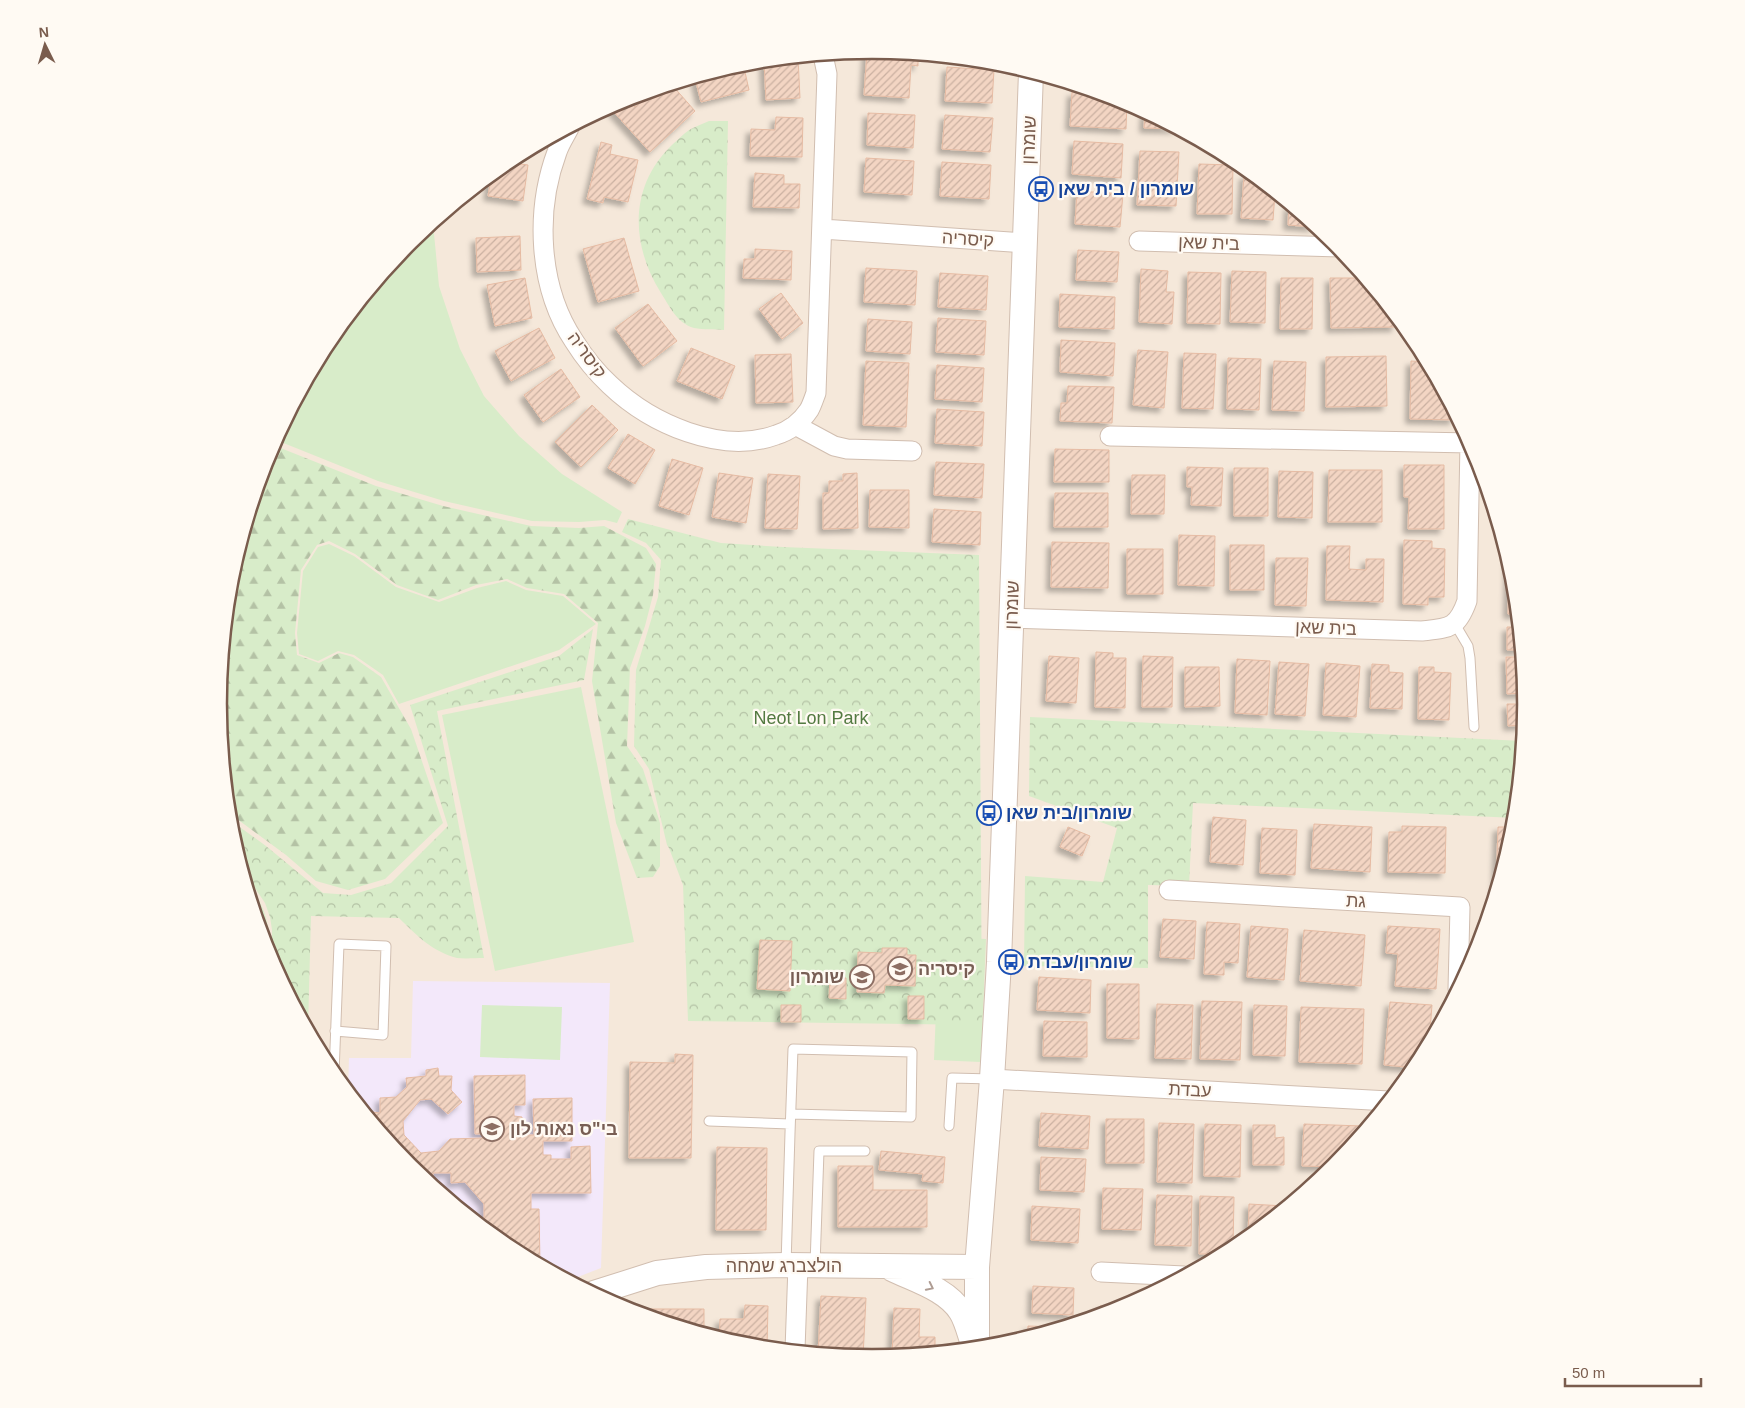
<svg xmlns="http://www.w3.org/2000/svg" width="1745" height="1408" font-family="Helvetica,'Noto Sans Hebrew',sans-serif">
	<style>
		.residential { fill: #f5e8da }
		.education { fill: #f3e8fa }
		.green { fill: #d8ecc9 }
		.forest { fill: url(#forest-firs) }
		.park { fill: url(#park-crowns) }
		.building { fill: url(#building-hatch); stroke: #e6bba3; filter: url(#shadow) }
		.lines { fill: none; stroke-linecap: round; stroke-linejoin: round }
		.service-casing { stroke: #d1beb0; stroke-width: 11 }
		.minor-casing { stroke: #d1beb0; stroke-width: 21 }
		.tertiary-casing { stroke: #d1beb0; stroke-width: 26 }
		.service { stroke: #fff; stroke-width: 9 }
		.minor { stroke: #fff; stroke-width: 19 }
		.tertiary { stroke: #fff; stroke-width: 24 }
		.oneway { stroke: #af9d94 }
		.labels { text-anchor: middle; stroke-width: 4.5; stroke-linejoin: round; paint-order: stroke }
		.street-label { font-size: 18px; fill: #7a5c4d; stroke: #fffaf3 }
		.transit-label { font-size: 18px; font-weight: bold; fill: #164399; stroke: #fffaf3; text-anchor: start }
		.park-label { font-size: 18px; fill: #537a41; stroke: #fffaf3 }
		.education-label { font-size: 18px; font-weight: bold; fill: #785e54; stroke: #fffaf3; text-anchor: start }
		.rim { fill: none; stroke: #7a5c4d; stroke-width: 2.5 }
	</style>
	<defs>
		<pattern id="forest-firs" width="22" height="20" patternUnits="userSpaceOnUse" patternTransform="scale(1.25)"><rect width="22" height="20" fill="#d8ecc9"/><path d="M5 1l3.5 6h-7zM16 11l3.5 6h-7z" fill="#b4c2a5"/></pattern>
		<pattern id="park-crowns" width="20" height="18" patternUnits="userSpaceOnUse" patternTransform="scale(1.25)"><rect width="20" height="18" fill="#d8ecc9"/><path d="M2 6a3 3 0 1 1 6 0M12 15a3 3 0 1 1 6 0" fill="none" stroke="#b4c2a5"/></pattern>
		<pattern id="building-hatch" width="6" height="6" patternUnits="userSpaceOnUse" patternTransform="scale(1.25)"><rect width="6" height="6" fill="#f3d5c3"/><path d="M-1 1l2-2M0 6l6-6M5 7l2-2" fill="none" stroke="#cab0a1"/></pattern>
		<filter id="shadow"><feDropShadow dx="-4.5" dy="4.5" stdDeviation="2.5" flood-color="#0004"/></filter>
	</defs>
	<rect width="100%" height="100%" fill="#fdf6ec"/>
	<path class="residential" d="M220 704a652 652 0 1 1 1304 0a652 652 0 1 1-1304 0Z"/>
	<path class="education" d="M 413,981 L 610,983 L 601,1268 L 570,1280 L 509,1248 L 410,1166 L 348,1091 L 349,1058 L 411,1058 Z"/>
	<path class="green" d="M 433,223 L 439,286 L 460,349 L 484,396 L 519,436 L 562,474 L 622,512 L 617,523 L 605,520 L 579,522 L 532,521 L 444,501 L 378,481 L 276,440 L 329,340 L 410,241 Z
		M 329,544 L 354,556 L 396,587 L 439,602 L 477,588 L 506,581 L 526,590 L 563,596 L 596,624 L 559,650 L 399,704 L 383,675 L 354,655 L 338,651 L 318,661 L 299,654 L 297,633 L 303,571 L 318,547 Z
		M 581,687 L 634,942 L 495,971 L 442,715 Z
		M 248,886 C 267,906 270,929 269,955 Z
		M 939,937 L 986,939 L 981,1062 L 934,1060 Z
		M 482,1005 L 562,1007 L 560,1060 L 480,1057 Z"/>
	<path class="forest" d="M 273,445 L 376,486 L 443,506 L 531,526 L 579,528 L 604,526 L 646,548 L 656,564 L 653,595 L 645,626 L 630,668 L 627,746 L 643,769 L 660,823 L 660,866 L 653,877 L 637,878 L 616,823 L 592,681 L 598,623 L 564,594 L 527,588 L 507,579 L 476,585 L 438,600 L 397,585 L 355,554 L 329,541 L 317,545 L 301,570 L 295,633 L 297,655 L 319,663 L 339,653 L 353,657 L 381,677 L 411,729 L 443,823 L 385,879 L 348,890 L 316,881 L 286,855 L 229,813 L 219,704 L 231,576 L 268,453 Z"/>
	<path class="park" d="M 709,121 L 728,121 L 724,330 C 715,329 703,330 694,328 C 677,323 670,307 661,293 C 630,244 629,185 673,144 C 679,139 685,132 691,129 C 696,126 703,124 709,121 Z
		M 628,519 L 721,543 L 783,547 L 979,555 L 982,1025 L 688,1021 L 683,885 L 669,848 L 667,845 L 649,769 L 634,746 L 636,670 L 658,597 L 661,560 L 646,543 L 622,532 Z
		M 593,629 L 584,680 L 437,711 L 484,958 C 476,958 465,959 457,958 C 433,952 416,935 399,918 L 311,916 L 308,1028 L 272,961 L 272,930 L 270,917 L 265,903 L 255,888 L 246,879 L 231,831 L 230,820 L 266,846 L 323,893 L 351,895 L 391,883 L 448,826 L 410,705 L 559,656 Z
		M 1030,717 L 1523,741 L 1515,818 L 1193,803 L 1189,886 L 1148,885 L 1148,968 L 1024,966 L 1025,876 L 1103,882 L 1117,828 L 1029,796 Z"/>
	<path class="building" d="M 873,50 L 918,55 L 918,66 L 911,65 L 909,98 L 864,95 L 867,51 Z
		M 798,57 L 800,98 L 766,100 L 764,61 Z
		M 743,63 L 749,90 L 701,102 L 695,78 Z
		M 947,67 L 994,70 L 992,103 L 945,101 Z
		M 672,85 L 695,111 L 650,152 L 612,110 L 627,98 L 635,107 L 655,90 Z
		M 1072,92 L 1105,94 L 1127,102 L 1126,129 L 1070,126 Z
		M 1145,112 L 1178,129 L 1144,128 Z
		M 868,113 L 915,115 L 913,148 L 867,145 Z
		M 945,115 L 993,118 L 990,152 L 942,149 Z
		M 776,117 L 803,118 L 802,157 L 750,156 L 751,129 L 775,130 Z
		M 1074,141 L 1123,144 L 1121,178 L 1072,174 Z
		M 601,142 L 612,145 L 610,154 L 638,160 L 628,202 L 604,197 L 603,203 L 587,199 Z
		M 1140,151 L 1179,152 L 1176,206 L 1137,205 Z
		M 866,158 L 914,161 L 912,195 L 864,192 Z
		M 507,162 L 528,165 L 523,201 L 488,196 L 490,184 L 482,182 Z
		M 942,162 L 991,165 L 989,199 L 940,196 Z
		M 1199,164 L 1233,165 L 1232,214 L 1197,214 Z
		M 755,173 L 784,175 L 784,184 L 800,184 L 799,208 L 753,207 Z
		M 1244,175 L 1255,176 L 1275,193 L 1273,220 L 1241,218 Z
		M 1077,191 L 1123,194 L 1120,227 L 1075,224 Z
		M 1289,204 L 1314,225 L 1314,227 L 1288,225 Z
		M 520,236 L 521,270 L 477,272 L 476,238 Z
		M 624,238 L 639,291 L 598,302 L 583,249 Z
		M 755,249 L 792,251 L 791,280 L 743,278 L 744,259 L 755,259 Z
		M 1078,250 L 1119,252 L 1117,282 L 1076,280 Z
		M 866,268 L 917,271 L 915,305 L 864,302 Z
		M 1141,269 L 1168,271 L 1166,292 L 1174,292 L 1172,324 L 1139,322 Z
		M 1232,271 L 1266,272 L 1265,323 L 1230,322 Z
		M 1188,272 L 1221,273 L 1220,324 L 1187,323 Z
		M 940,273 L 988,276 L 986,310 L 938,307 Z
		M 525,278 L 532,318 L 495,326 L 487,285 Z
		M 1281,278 L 1313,278 L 1312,329 L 1280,329 Z
		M 1330,278 L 1365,278 L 1395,315 L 1396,327 L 1331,328 Z
		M 781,293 L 803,323 L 782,339 L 759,309 Z
		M 1060,294 L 1115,297 L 1114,329 L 1059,327 Z
		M 648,304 L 677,341 L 643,366 L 615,328 Z
		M 938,318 L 986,321 L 984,355 L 936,352 Z
		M 868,319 L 912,322 L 910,354 L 866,351 Z
		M 539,328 L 555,358 L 511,381 L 495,351 Z
		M 1061,340 L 1115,343 L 1113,376 L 1060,372 Z
		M 691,348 L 735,366 L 722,399 L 677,381 Z
		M 1138,350 L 1168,352 L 1164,408 L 1133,405 Z
		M 1184,353 L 1216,354 L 1213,409 L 1182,408 Z
		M 791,354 L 793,402 L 756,403 L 755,355 Z
		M 1386,356 L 1387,406 L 1326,407 L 1326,357 Z
		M 1228,358 L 1261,359 L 1259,410 L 1227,409 Z
		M 866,361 L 909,363 L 906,427 L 863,425 Z
		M 1274,361 L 1306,362 L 1304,411 L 1272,410 Z
		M 1411,361 L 1428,362 L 1454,411 L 1454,420 L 1410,419 Z
		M 937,365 L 984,368 L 982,402 L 935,399 Z
		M 561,369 L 580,397 L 543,422 L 524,395 Z
		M 1068,386 L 1114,387 L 1112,423 L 1060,421 L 1061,403 L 1067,403 Z
		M 592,405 L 618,430 L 581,467 L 555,442 Z
		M 937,409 L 984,412 L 982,446 L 935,443 Z
		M 628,434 L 655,450 L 635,484 L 608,468 Z
		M 1055,449 L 1109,450 L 1109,482 L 1054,482 Z
		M 672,459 L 703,468 L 689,515 L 659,506 Z
		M 936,462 L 984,464 L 982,498 L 934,495 Z
		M 1404,465 L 1444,465 L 1444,529 L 1408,529 L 1409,497 L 1404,497 Z
		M 1187,467 L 1223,468 L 1221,506 L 1191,505 L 1192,487 L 1187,487 Z
		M 1234,468 L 1268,468 L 1268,516 L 1234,516 Z
		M 1329,470 L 1382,470 L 1382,522 L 1328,522 Z
		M 1279,471 L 1313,472 L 1312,518 L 1278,517 Z
		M 719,473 L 753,478 L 746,523 L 712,517 Z
		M 857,473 L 858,528 L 823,529 L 823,493 L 829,493 L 829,481 L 843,481 L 843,474 Z
		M 768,474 L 800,476 L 797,529 L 765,528 Z
		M 1132,475 L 1165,475 L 1164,514 L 1131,514 Z
		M 870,490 L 909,490 L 909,528 L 869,527 Z
		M 1055,493 L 1108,493 L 1108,527 L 1054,527 Z
		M 934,509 L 981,512 L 980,545 L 932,542 Z
		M 1179,535 L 1215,536 L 1214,586 L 1178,585 Z
		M 1404,540 L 1432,541 L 1432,548 L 1445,549 L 1444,597 L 1428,597 L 1428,605 L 1403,604 Z
		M 1052,542 L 1109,543 L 1108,588 L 1051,587 Z
		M 1230,545 L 1264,545 L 1264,590 L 1230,590 Z
		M 1327,546 L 1350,546 L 1349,569 L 1366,570 L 1366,559 L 1384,559 L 1383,602 L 1326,600 Z
		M 1127,549 L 1163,549 L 1163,594 L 1127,594 Z
		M 1276,558 L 1308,558 L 1306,606 L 1275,605 Z
		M 1509,560 L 1514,577 L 1518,614 L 1508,614 Z
		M 1507,627 L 1519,627 L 1521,650 L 1507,650 Z
		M 1096,652 L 1113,653 L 1113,658 L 1126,658 L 1125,708 L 1095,707 Z
		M 1049,656 L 1079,658 L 1076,703 L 1046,701 Z
		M 1143,656 L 1173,657 L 1172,707 L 1142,707 Z
		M 1506,657 L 1522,657 L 1525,693 L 1507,694 Z
		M 1237,659 L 1270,661 L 1267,715 L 1235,713 Z
		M 1279,662 L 1309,664 L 1305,716 L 1275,714 Z
		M 1326,663 L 1360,666 L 1356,717 L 1323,715 Z
		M 1372,664 L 1389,665 L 1389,672 L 1403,673 L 1402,709 L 1370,708 Z
		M 1185,667 L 1219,667 L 1220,706 L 1185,707 Z
		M 1419,667 L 1434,667 L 1434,672 L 1451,673 L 1449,720 L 1418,719 Z
		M 1507,704 L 1526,704 L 1524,725 L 1508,726 Z
		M 1213,817 L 1246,820 L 1243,865 L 1210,862 Z
		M 1314,824 L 1372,827 L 1370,872 L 1311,868 Z
		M 1402,826 L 1446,827 L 1445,873 L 1388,872 L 1389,832 L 1402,832 Z
		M 1068,827 L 1090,836 L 1082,856 L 1060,847 Z
		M 1498,827 L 1514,827 L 1496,890 Z
		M 1262,828 L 1297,830 L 1295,875 L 1260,873 Z
		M 1163,919 L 1196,921 L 1194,959 L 1160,957 Z
		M 1207,922 L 1240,924 L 1238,963 L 1224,962 L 1224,975 L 1204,974 Z
		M 1251,926 L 1288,929 L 1284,980 L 1247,977 Z
		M 1388,926 L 1440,929 L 1436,989 L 1395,986 L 1398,954 L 1386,953 Z
		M 1304,930 L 1365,935 L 1361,986 L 1300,981 Z
		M 760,940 L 792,941 L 790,991 L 757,989 Z
		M 882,948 L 907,948 L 907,955 L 916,955 L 915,986 L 885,985 L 884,993 L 857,992 L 858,952 L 882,953 Z
		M 830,977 L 846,978 L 846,999 L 829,998 Z
		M 1039,977 L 1091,980 L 1090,1013 L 1037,1010 Z
		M 1107,984 L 1139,984 L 1139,1039 L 1107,1038 Z
		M 908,996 L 924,996 L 924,1019 L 908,1019 Z
		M 1202,1001 L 1242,1002 L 1240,1060 L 1200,1059 Z
		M 1390,1002 L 1432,1005 L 1429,1044 L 1416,1068 L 1384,1065 Z
		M 1157,1004 L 1193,1005 L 1191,1059 L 1155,1058 Z
		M 781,1005 L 801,1005 L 801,1022 L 781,1022 Z
		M 1254,1005 L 1287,1006 L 1285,1056 L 1253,1055 Z
		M 1301,1007 L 1364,1009 L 1362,1064 L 1299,1062 Z
		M 1044,1021 L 1087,1022 L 1087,1057 L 1043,1056 Z
		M 675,1054 L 693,1055 L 691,1158 L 629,1158 L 630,1062 L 675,1063 Z
		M 438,1068 L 439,1076 L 452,1076 L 451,1090 L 462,1102 L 448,1114 L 431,1099 L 420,1100 L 403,1121 L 404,1135 L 421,1153 L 439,1151 L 450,1139 L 483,1138 L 483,1134 L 475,1134 L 474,1076 L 525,1075 L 525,1105 L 514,1105 L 514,1116 L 522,1117 L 522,1135 L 534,1135 L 533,1099 L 572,1098 L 572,1141 L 543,1141 L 543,1155 L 551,1155 L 551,1159 L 571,1159 L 571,1147 L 590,1146 L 591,1193 L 531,1193 L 531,1209 L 539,1209 L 540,1264 L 509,1248 L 484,1227 L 484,1204 L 465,1182 L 451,1183 L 451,1173 L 433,1173 L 433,1179 L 426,1179 L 425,1173 L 419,1174 L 410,1166 L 372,1120 L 372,1112 L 380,1113 L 380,1098 L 396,1097 L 407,1087 L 406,1078 L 426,1076 L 426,1070 Z
		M 1041,1113 L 1090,1116 L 1088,1149 L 1039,1146 Z
		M 1106,1119 L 1144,1119 L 1144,1163 L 1106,1163 Z
		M 1159,1123 L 1194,1124 L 1192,1183 L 1157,1182 Z
		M 1205,1124 L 1241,1125 L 1240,1177 L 1204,1176 Z
		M 1304,1124 L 1363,1126 L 1363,1132 L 1334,1167 L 1302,1166 Z
		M 1253,1125 L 1275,1125 L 1275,1138 L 1284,1137 L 1284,1165 L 1253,1165 Z
		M 717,1147 L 767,1148 L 766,1230 L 716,1230 Z
		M 881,1151 L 945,1157 L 943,1183 L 922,1181 L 923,1174 L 879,1170 Z
		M 1041,1157 L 1086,1159 L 1084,1192 L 1040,1190 Z
		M 838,1166 L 873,1166 L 873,1190 L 927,1190 L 927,1227 L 838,1227 Z
		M 1103,1188 L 1143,1189 L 1141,1230 L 1102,1229 Z
		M 1157,1195 L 1192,1196 L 1191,1246 L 1155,1245 Z
		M 1200,1196 L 1234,1197 L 1233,1249 L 1224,1254 L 1199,1254 Z
		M 1249,1204 L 1285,1206 L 1285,1207 L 1248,1238 Z
		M 1032,1206 L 1080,1209 L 1078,1243 L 1031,1240 Z
		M 1033,1286 L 1074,1288 L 1073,1315 L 1032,1313 Z
		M 821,1296 L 866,1298 L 863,1357 L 818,1353 Z
		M 745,1305 L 768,1306 L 767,1348 L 745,1345 L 719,1338 L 720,1319 L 744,1319 Z
		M 1100,1306 L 1118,1306 L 1118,1310 L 1100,1315 Z
		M 894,1308 L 920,1309 L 919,1337 L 935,1337 L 935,1352 L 892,1356 Z
		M 651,1309 L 704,1309 L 704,1333 L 651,1317 Z
		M 1028,1326 L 1061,1327 L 1027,1337 Z"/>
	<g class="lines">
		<defs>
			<path id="service" d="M 1455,624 L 1468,646 L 1470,658 L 1474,727
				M 334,1074 L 339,944 L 386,946 L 383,1035 L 335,1031
				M 709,1121 L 790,1124
				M 949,1126 L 952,1078 L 992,1079
				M 786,1265 L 790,1133 L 793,1049 L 912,1052 L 911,1117 L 791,1114
				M 815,1265 L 819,1151 L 865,1151"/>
			<path id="minor" d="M 569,128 C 565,136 560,143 557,152 C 535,211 538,287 574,341 C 584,357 596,372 610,385 C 651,424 721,455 776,435 C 789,431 801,422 809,410 C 812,405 814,398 816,393 L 827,74 L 823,55
				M 822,229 L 1025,243
				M 1139,241 L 1340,247
				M 795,425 L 834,446 L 847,449 L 912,451
				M 1110,436 L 1470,443
				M 1011,618 L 1422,631 C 1449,628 1457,629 1467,601 L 1470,442
				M 1169,890 L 1460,907 L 1458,989
				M 992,1079 L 1389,1101
				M 1101,1272 L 1184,1276
				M 795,1350 L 798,1265"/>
			<path id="tertiary" d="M 892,1269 C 914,1280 947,1289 961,1312 C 966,1320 969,1332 972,1341
				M 594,1293 L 657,1273 L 706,1267 L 786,1265 L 977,1267
				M 977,1348 L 977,1267 L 992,1079 L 999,962 L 1031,72"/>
		</defs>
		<use href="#service" class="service-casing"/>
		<use href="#minor" class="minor-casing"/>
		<use href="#tertiary" class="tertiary-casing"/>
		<use href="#service" class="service"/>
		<use href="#minor" class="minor"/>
		<use href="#tertiary" class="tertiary"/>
	</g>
	<defs><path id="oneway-chevron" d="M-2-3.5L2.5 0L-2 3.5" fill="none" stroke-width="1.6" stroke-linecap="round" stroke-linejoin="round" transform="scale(1.25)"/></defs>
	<use class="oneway" href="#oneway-chevron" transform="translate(930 1287) rotate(26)"/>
	<defs>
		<symbol id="bus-ring" viewBox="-11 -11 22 22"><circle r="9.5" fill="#fffaf3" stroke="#1a4fb4" stroke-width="1.5"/><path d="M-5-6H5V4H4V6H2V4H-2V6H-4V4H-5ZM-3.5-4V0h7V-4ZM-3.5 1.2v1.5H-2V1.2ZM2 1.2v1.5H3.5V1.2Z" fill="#1a4fb4"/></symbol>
		<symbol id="school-ring" viewBox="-11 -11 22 22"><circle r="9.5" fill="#fffaf3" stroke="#8d6e63" stroke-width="1.5"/><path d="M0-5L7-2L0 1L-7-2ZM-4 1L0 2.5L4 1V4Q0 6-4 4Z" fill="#8d6e63"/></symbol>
	</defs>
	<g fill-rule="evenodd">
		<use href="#bus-ring" x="1027" y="175" width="28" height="28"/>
		<use href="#bus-ring" x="975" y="799" width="28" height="28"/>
		<use href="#bus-ring" x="997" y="948" width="28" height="28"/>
		<use href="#school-ring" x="886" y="955" width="28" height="28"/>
		<use href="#school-ring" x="848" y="963" width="28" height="28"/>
		<use href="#school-ring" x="478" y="1115" width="28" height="28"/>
	</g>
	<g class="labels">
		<g class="street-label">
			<text transform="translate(1029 140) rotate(-88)" y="6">שומרון</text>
			<text transform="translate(968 239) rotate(4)" y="6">קיסריה</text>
			<text transform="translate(1209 243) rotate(2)" y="6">בית שאן</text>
			<text transform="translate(587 355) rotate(54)" y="6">קיסריה</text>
			<text transform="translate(1012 605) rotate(-88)" y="6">שומרון</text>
			<text transform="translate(1326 628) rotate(2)" y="6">בית שאן</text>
			<text transform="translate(1356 901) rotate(3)" y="6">גת</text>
			<text transform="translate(1190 1090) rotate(3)" y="6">עבדת</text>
			<text x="784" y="1272">הולצברג שמחה</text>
		</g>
		<g class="transit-label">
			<text x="1058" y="195">שומרון / בית שאן</text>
			<text x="1006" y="819">שומרון/בית שאן</text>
			<text x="1028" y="968">שומרון/עבדת</text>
		</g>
		<g class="park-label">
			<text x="811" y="724">Neot Lon Park</text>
		</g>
		<g class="education-label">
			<text x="918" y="975">קיסריה</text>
			<text x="844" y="983" text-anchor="end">שומרון</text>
			<text x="510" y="1135">בי"ס נאות לון</text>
		</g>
	</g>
	<path d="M0 0H1745V1408H0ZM227 704a645 645 0 1 1 1290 0a645 645 0 1 1-1290 0Z" fill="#fffaf3" fill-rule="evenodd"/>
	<path class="rim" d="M227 704a645 645 0 1 1 1290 0a645 645 0 1 1-1290 0Z"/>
	<g transform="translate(45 45) rotate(355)" stroke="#fffaf3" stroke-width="4" paint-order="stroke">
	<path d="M0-4L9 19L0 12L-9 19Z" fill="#7a5c4d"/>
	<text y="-8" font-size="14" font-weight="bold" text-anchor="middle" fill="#7a5c4d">N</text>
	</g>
	<path d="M1565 1378v8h136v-8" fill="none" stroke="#7a5c4d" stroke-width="2.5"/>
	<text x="1572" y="1378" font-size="15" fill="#7a5c4d" stroke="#fffaf3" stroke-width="4" paint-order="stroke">50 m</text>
</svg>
